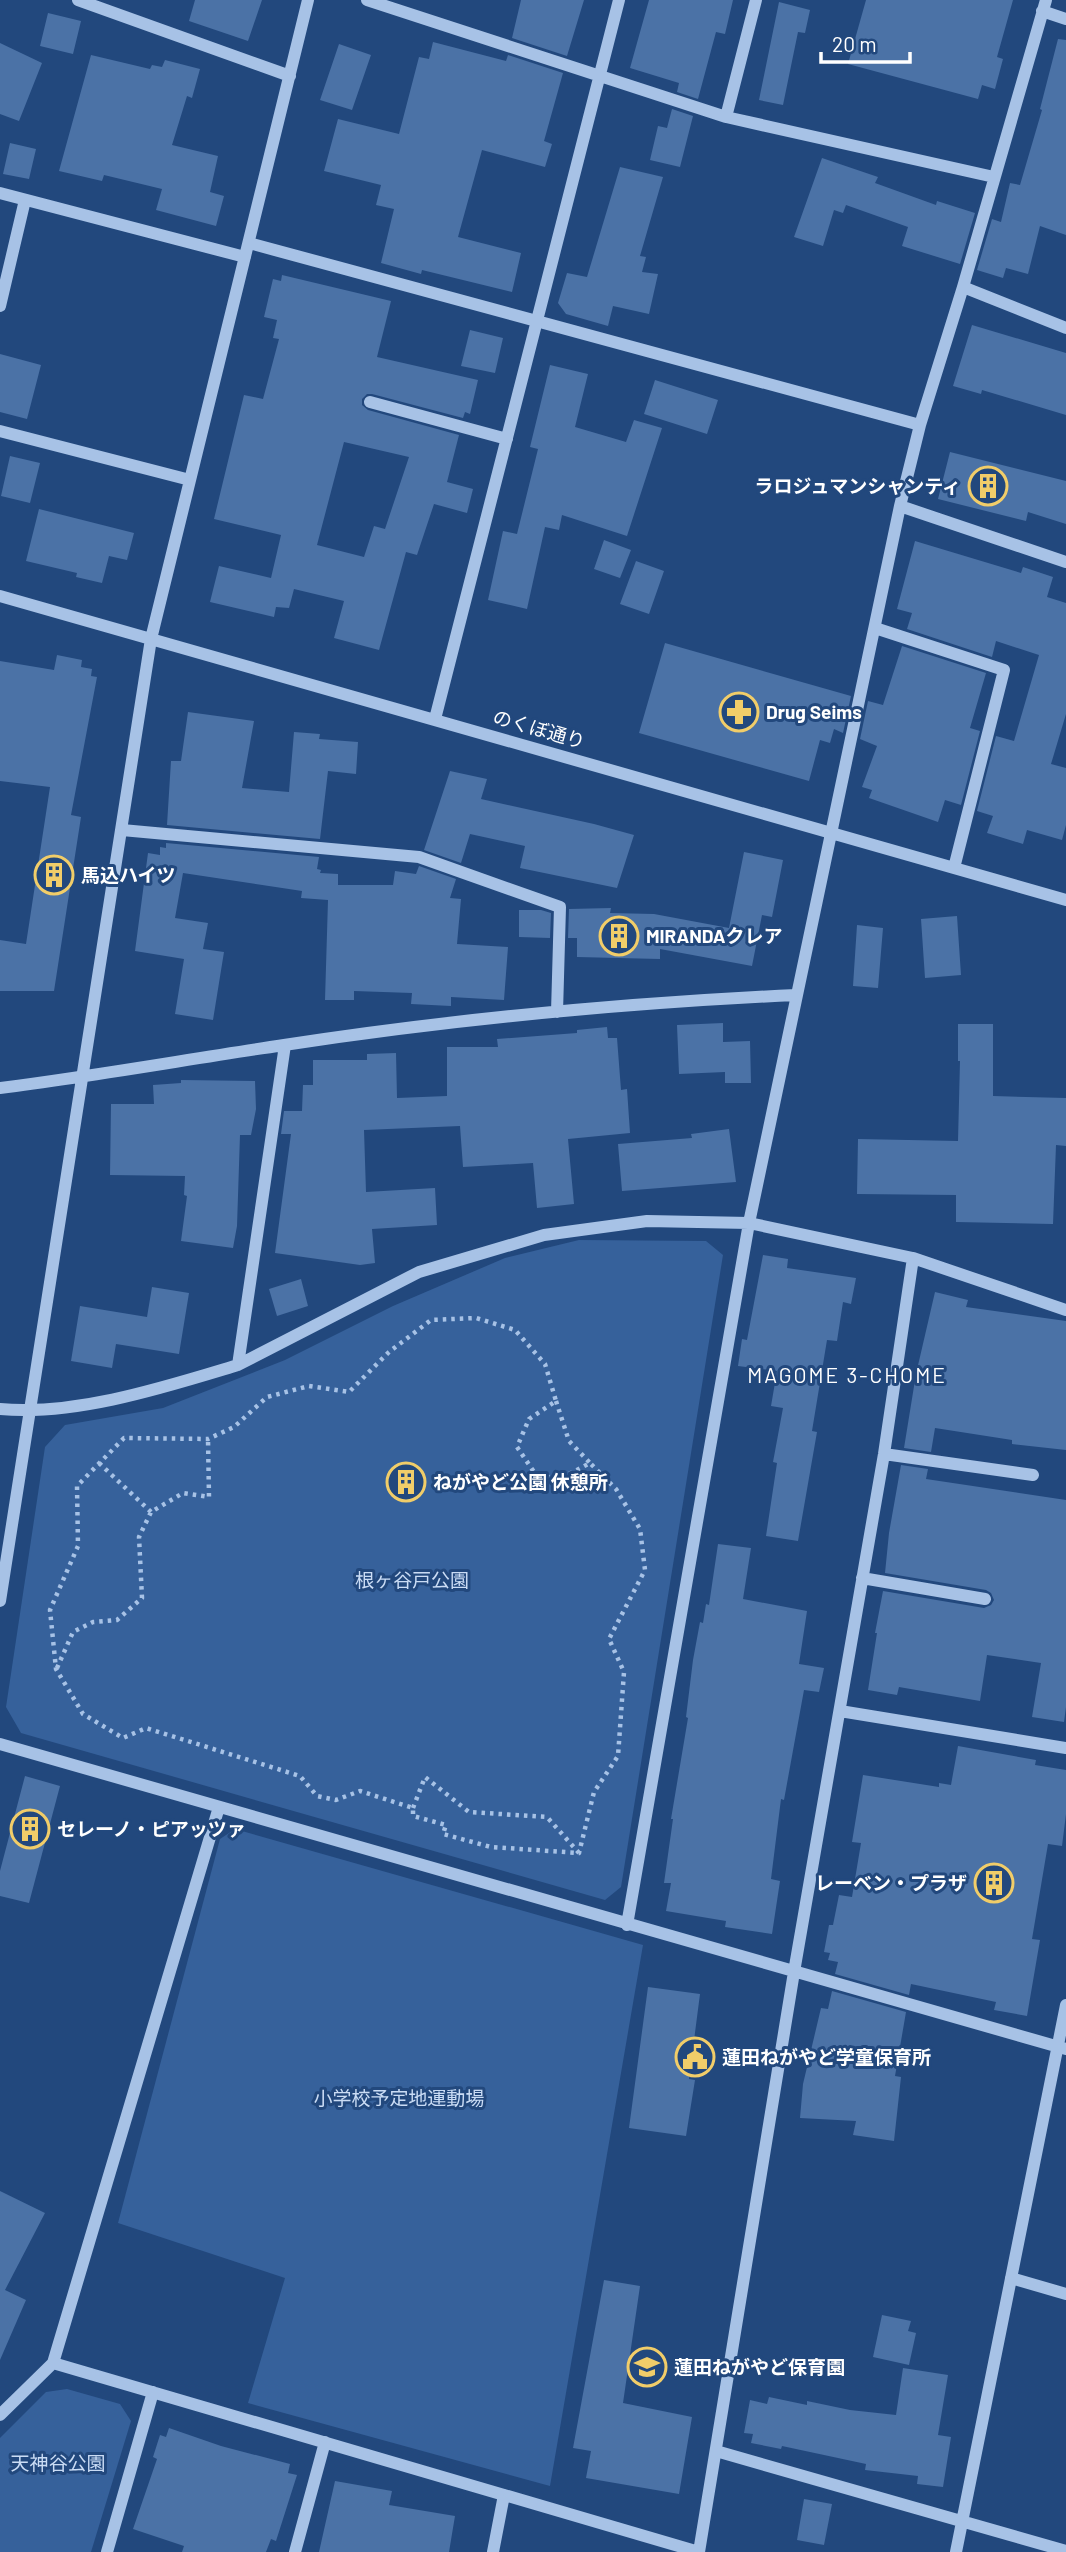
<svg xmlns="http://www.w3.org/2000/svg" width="1066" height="2552" font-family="Barlow,'Noto Sans JP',sans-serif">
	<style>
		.green { fill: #36619b }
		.building { fill: #4b72a6; fill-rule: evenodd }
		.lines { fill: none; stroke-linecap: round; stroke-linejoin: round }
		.path { stroke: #a7c2e6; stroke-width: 4.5; stroke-dasharray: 3.5 5; stroke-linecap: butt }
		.minor { stroke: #a7c2e6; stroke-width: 12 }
		.labels { text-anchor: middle; stroke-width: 6; stroke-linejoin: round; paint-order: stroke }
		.poi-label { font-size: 19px; font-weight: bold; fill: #fff; stroke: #22487d; text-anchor: start }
		.street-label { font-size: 19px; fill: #fff; stroke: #22487d }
		.park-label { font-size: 19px; fill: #cadcf5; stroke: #22487d }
		.neighbourhood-label { font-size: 21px; letter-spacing: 2px; fill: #fff; stroke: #22487d }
	</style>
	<rect width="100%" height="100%" fill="#22487d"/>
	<path class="green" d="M 579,1240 L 706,1241 L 723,1255 L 621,1887 L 605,1900 L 21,1733 L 6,1707 L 45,1447 L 65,1425 L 163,1408 L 285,1360 L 393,1306 L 505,1258 Z
		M 235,1829 L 643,1945 L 550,2486 L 248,2403 L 285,2278 L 118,2223 L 220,1839 Z
		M 67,2389 L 120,2404 L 131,2421 L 91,2552 L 0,2552 L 0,2438 L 46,2392 Z"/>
	<path class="building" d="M 195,0 L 262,0 L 248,41 L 189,21 Z
		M 521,0 L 584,0 L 567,56 L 512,38 Z
		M 649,0 L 733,0 L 725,34 L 716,32 L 698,99 L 677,92 L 679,83 L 630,68 Z
		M 866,0 L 1013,0 L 997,57 L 1003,59 L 995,89 L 982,85 L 978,99 L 848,64 Z
		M 779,2 L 810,10 L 805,33 L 798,32 L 783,105 L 759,100 Z
		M 48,13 L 81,21 L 73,54 L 40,46 Z
		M 1058,39 L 1066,40 L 1066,235 L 1040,226 L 1028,274 L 1006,268 L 1003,278 L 977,270 L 992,219 L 1001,222 L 1010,183 L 1020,185 L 1042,110 L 1040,109 Z
		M 433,42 L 506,61 L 508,55 L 563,73 L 544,141 L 552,144 L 545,167 L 482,150 L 458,237 L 521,253 L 512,292 L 422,270 L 421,274 L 381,263 L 394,209 L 376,205 L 381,185 L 324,171 L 338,119 L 399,134 L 419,57 L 429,59 Z
		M 0,43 L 42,63 L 19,121 L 0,114 Z
		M 339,44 L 371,55 L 352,110 L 320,100 Z
		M 91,55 L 150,69 L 152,65 L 162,67 L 165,60 L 200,69 L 192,98 L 187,96 L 172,145 L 218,156 L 210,192 L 224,196 L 216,226 L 156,210 L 162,189 L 104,175 L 102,181 L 59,171 Z
		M 672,109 L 693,116 L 680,167 L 650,160 L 658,126 L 667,128 Z
		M 10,143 L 36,149 L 29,179 L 3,174 Z
		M 822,158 L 878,177 L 875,183 L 936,205 L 937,201 L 975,213 L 960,264 L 902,246 L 908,227 L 846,205 L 843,213 L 834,210 L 823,246 L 794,237 Z
		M 620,167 L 663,177 L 640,256 L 646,257 L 642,272 L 658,274 L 649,314 L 613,306 L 608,326 L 566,314 L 558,303 L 567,273 L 587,277 Z
		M 282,275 L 391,301 L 377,357 L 478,380 L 470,414 L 465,412 L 463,418 L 372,394 L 367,394 L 362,399 L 362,405 L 368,410 L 459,435 L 447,482 L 473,489 L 467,513 L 434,504 L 417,555 L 406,552 L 379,650 L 334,638 L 344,601 L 294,589 L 289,608 L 276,607 L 274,617 L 210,602 L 219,566 L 271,578 L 281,535 L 214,519 L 244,395 L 263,399 L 279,339 L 273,338 L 277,320 L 264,317 L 273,279 L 281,281 ZM 344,442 L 409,457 L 385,529 L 374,526 L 364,557 L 317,545 Z
		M 972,325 L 1066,353 L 1066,415 L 982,390 L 981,394 L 953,386 Z
		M 470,330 L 503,338 L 495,373 L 461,366 Z
		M 0,354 L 41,365 L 27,419 L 0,412 Z
		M 550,365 L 588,374 L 575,427 L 626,442 L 634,420 L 662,428 L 627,536 L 562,515 L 559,530 L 545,527 L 527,609 L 488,600 L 503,531 L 517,534 L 538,449 L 530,447 Z
		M 655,380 L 718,400 L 707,434 L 644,414 Z
		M 950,452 L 1066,481 L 1066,524 L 1028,512 L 1026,521 L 938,499 Z
		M 10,456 L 40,463 L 30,503 L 1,496 Z
		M 39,509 L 134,533 L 127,560 L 109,556 L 102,583 L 76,577 L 77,573 L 26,561 Z
		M 604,540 L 631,550 L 620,578 L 594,569 Z
		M 915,541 L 1021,573 L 1023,567 L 1053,577 L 1047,597 L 1066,603 L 1066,714 L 1051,764 L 1066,768 L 1066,825 L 1062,840 L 1027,830 L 1023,844 L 987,833 L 993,816 L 977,811 L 996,736 L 1014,741 L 1039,655 L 996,641 L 992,657 L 907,629 L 912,613 L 897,609 Z
		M 636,561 L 664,571 L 649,614 L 620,604 Z
		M 665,643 L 851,696 L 843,733 L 834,729 L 830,743 L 820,740 L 809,781 L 639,733 Z
		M 902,646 L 986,673 L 970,728 L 980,731 L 961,805 L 945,800 L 938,822 L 869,798 L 872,790 L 862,787 L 877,746 L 860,739 L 868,701 L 883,705 Z
		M 57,655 L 82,660 L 81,667 L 92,669 L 91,676 L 97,677 L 71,815 L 81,817 L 54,991 L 0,991 L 0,940 L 26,944 L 50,787 L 0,781 L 0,661 L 54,670 Z
		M 188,712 L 254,721 L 242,788 L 289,792 L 294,732 L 320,734 L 319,739 L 358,742 L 356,774 L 328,771 L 320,839 L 167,825 L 171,761 L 181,761 Z
		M 450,771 L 487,779 L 481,799 L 594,824 L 634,835 L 617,888 L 520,868 L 525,846 L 470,834 L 461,863 L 424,850 Z
		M 166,843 L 319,857 L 317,869 L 321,870 L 320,873 L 338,874 L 338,885 L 393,885 L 395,871 L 416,874 L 419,866 L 456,879 L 450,898 L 461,899 L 457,944 L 508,947 L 504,1000 L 451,997 L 451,1006 L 411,1004 L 412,993 L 354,991 L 354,1000 L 325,1000 L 328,900 L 301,898 L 302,891 L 183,873 L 175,918 L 208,923 L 203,949 L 224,952 L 213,1020 L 175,1014 L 184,959 L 135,951 L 148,853 L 160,855 L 160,847 L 166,848 Z
		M 744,852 L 783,860 L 772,917 L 762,915 L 752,966 L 660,949 L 660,959 L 577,957 L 577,938 L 568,938 L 569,909 L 611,908 L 610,913 L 654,914 L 729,928 Z
		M 519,910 L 541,910 L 551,913 L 550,938 L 519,937 Z
		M 957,916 L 961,975 L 925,978 L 921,919 Z
		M 857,925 L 883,928 L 878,988 L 853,986 Z
		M 723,1023 L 723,1042 L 750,1041 L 751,1083 L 725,1083 L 725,1072 L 679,1074 L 677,1025 Z
		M 958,1024 L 993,1024 L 993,1096 L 1066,1098 L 1066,1146 L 1056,1145 L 1053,1224 L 956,1222 L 956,1195 L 857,1194 L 858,1139 L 958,1141 L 960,1061 L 958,1061 Z
		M 607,1027 L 608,1038 L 617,1038 L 621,1090 L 627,1089 L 630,1133 L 568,1139 L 574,1204 L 537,1208 L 533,1163 L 463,1167 L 460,1126 L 364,1130 L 366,1192 L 435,1188 L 437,1225 L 372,1229 L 375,1263 L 360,1265 L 275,1253 L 291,1134 L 281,1134 L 284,1111 L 302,1111 L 303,1085 L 313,1085 L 313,1060 L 367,1060 L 367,1054 L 396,1053 L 397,1098 L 447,1096 L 447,1047 L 498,1047 L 497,1039 L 577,1033 L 577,1030 Z
		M 181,1080 L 255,1081 L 256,1109 L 251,1135 L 240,1135 L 237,1226 L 233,1248 L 181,1241 L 187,1196 L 184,1195 L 185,1176 L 110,1175 L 111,1104 L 154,1104 L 153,1085 L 181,1083 Z
		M 729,1129 L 736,1182 L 622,1191 L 618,1144 L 692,1138 L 691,1134 Z
		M 763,1255 L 788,1259 L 787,1268 L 856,1278 L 851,1304 L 843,1302 L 837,1341 L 827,1340 L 812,1431 L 817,1432 L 798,1541 L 766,1536 L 777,1463 L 773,1462 L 783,1408 L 771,1406 L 777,1371 L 738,1366 L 742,1339 L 747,1340 Z
		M 301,1279 L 308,1306 L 277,1316 L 269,1289 Z
		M 152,1287 L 189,1293 L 179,1354 L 116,1344 L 112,1368 L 71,1361 L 80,1306 L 147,1317 Z
		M 935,1292 L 968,1300 L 966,1307 L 1066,1321 L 1066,1450 L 1012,1444 L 1012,1440 L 935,1428 L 931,1452 L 904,1448 L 916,1374 Z
		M 901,1465 L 928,1469 L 926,1479 L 1066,1500 L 1066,1707 L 1064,1722 L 1032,1717 L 1041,1663 L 987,1655 L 980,1701 L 899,1687 L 897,1695 L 868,1690 L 877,1633 L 875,1633 L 883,1591 L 984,1608 L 991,1605 L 994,1600 L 991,1593 L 986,1590 L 885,1573 L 889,1533 Z
		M 718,1544 L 751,1548 L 743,1599 L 807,1611 L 799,1664 L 824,1668 L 819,1692 L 804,1690 L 784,1800 L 781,1799 L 771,1879 L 780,1881 L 772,1934 L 725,1927 L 726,1921 L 666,1911 L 671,1883 L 664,1883 L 673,1819 L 671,1819 L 688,1718 L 686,1717 L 693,1660 L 700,1622 L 703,1623 L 706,1604 L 709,1605 Z
		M 958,1746 L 1036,1760 L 1035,1765 L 1066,1770 L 1066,1814 L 1062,1846 L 1048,1844 L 1032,1939 L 1040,1940 L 1027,2016 L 994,2010 L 996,2002 L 911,1984 L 909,1995 L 835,1974 L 838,1962 L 828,1960 L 830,1953 L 824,1952 L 829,1925 L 833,1925 L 839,1895 L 852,1897 L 861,1843 L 852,1842 L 863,1775 L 939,1787 L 939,1783 L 951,1785 Z
		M 25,1776 L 60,1786 L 29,1903 L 0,1896 L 0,1871 Z
		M 648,1987 L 700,1994 L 689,2079 L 695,2080 L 686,2136 L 629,2128 Z
		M 832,1991 L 906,2012 L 895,2076 L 901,2077 L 894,2141 L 853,2135 L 856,2121 L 800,2118 L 803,2084 L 821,2008 L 828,2009 Z
		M 0,2191 L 45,2213 L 5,2290 L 26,2300 L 0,2360 Z
		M 604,2280 L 640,2286 L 623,2403 L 692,2417 L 679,2494 L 586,2478 L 591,2451 L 573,2448 Z
		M 882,2315 L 911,2321 L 908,2331 L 916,2333 L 909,2365 L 873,2357 Z
		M 903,2368 L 948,2375 L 938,2435 L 951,2437 L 943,2487 L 917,2484 L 918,2476 L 865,2470 L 866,2464 L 782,2446 L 781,2449 L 751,2443 L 753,2434 L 744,2433 L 750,2400 L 767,2404 L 769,2397 L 807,2405 L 807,2401 L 850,2410 L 896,2415 Z
		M 169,2428 L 221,2446 L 290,2464 L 288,2473 L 297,2475 L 276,2541 L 271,2539 L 266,2552 L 182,2552 L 184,2546 L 133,2529 L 157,2459 L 153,2457 L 160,2435 L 166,2437 Z
		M 335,2481 L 392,2491 L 389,2505 L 455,2516 L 449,2552 L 319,2552 Z
		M 804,2499 L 832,2504 L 824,2545 L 797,2540 Z"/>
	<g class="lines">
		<path class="path" d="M 556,1401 L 569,1441 L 590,1463
			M 99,1463 L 151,1512
			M 57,1668 L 73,1632 L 93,1622 L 117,1620 L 142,1598 L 139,1537 L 151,1512 L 183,1493 L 209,1497 L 208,1439
			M 413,1808 L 425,1777 L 469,1812 L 547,1817 L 579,1853 L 491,1847 L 443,1834 L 446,1825 L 413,1816 L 413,1808 L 360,1791 L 336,1800 L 317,1796 L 300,1776 L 146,1728 L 123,1738 L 83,1714 L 56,1669 L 50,1610 L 78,1546 L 77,1486 L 124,1438 L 208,1439 L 234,1427 L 267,1397 L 309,1386 L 349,1392 L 389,1352 L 431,1320 L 476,1318 L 515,1330 L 545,1364 L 556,1401 L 529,1419 L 517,1447 L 534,1472 L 558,1480 L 590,1463 L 616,1489 L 640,1529 L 645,1570 L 609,1639 L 624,1672 L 618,1756 L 594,1792 L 579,1853"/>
		<path class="minor" d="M 78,0 L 290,76
			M 367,0 L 726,117 L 994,177
			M 1042,11 L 1066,19
			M 726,117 L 756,0
			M 0,193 L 245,257
			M 249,243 L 920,425
			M 963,287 L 1066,328
			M 0,306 L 25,200
			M 370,402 L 507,439
			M 0,431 L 190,480
			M 900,506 L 1066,562
			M 0,596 L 1066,900
			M 875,628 L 1004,670 L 954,868
			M 435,719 L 619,0
			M 122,830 L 419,857 L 560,907 L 557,1012
			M 0,1088 C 95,1076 189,1059 284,1045 C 453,1019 625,1003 796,995
			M 238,1365 L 285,1045
			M 0,1409 C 76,1416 165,1387 238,1365 L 419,1272 L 544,1235 L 647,1221 L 749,1223 L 913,1258 L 1066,1310
			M 884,1454 L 1033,1475
			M 862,1578 L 985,1599
			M 0,1601 L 151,639 L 308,0
			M 840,1711 L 1066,1748
			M 0,1744 L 1066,2049
			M 627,1925 L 749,1223 L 900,506 L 920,425 L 963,287 L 1046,0
			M 1011,2278 L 1066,2294
			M 53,2363 L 699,2552 L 794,1972 L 884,1454 L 913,1258
			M 0,2415 L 53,2363 L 219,1807
			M 716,2451 L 1066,2551
			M 107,2552 L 153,2392
			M 295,2552 L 325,2442
			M 493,2552 L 504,2495
			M 956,2552 L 1066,2005"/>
	</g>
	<defs>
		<symbol id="building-ring" viewBox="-11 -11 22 22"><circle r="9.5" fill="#22487d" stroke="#f1cd69" stroke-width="1.5"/><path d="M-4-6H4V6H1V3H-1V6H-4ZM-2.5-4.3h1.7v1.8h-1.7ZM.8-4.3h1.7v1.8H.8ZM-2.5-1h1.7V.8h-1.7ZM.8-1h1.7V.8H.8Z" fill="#f1cd69"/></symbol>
		<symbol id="pharmacy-ring" viewBox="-11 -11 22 22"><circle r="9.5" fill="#22487d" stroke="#f1cd69" stroke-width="1.5"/><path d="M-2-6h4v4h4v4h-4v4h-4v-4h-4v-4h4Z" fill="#f1cd69"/></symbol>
		<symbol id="civic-ring" viewBox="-11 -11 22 22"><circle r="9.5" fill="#22487d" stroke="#f1cd69" stroke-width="1.5"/><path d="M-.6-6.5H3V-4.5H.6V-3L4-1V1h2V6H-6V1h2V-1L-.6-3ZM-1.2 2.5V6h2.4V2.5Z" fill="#f1cd69"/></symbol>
		<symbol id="school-ring" viewBox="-11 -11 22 22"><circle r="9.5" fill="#22487d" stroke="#f1cd69" stroke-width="1.5"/><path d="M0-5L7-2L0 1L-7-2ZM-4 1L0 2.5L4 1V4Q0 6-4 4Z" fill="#f1cd69"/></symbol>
	</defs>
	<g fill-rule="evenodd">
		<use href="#building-ring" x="966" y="464" width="44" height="44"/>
		<use href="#pharmacy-ring" x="717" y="690" width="44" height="44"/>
		<use href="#building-ring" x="32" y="853" width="44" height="44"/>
		<use href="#building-ring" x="597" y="914" width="44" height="44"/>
		<use href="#building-ring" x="384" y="1460" width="44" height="44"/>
		<use href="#building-ring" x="8" y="1807" width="44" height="44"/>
		<use href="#building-ring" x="972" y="1861" width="44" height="44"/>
		<use href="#civic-ring" x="673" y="2035" width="44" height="44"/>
		<use href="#school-ring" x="625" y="2345" width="44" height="44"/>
	</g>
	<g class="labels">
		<g class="poi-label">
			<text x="961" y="493" text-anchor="end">ラロジュマンシャンティ</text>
			<text x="766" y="719">Drug Seims</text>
			<text x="81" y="882">馬込ハイツ</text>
			<text x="646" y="943">MIRANDAクレア</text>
			<text x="433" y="1489">ねがやど公園 休憩所</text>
			<text x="57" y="1836">セレーノ・ピアッツァ</text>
			<text x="967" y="1890" text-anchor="end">レーベン・プラザ</text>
			<text x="722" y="2064">蓮田ねがやど学童保育所</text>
			<text x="674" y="2374">蓮田ねがやど保育園</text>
		</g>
		<g class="street-label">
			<text transform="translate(539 729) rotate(16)" y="7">のくぼ通り</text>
		</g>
		<g class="park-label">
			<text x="412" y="1587">根ヶ谷戸公園</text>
			<text x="399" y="2105">小学校予定地運動場</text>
			<text x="58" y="2470">天神谷公園</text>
		</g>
		<g class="neighbourhood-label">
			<text x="847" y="1383">MAGOME 3-CHOME</text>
		</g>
	</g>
	<path d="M821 52v10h89v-10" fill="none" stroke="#ffffff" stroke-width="3.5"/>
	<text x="832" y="52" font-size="21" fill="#ffffff" stroke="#22487d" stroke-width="5" paint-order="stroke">20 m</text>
</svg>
